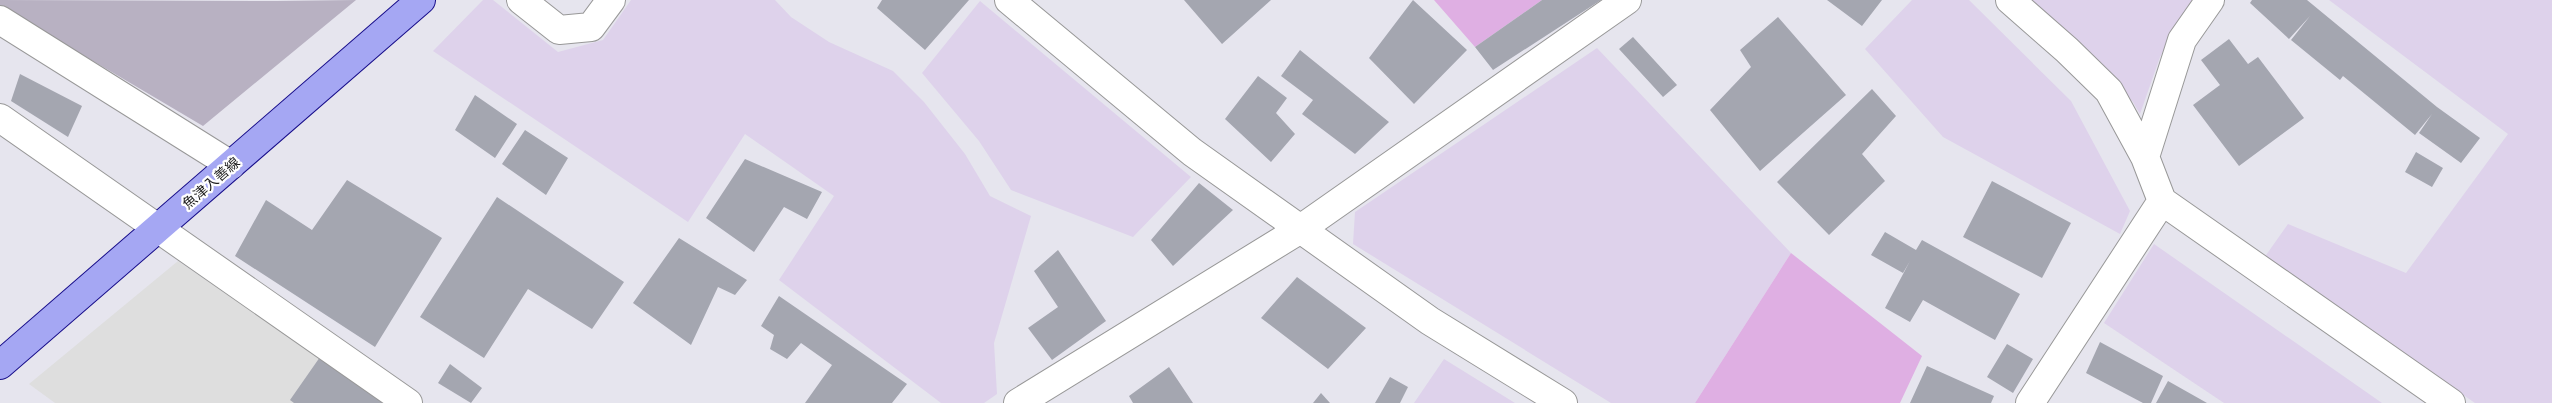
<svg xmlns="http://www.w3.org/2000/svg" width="2552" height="403" font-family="Overpass,'Noto Sans JP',sans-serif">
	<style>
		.construction { fill: #b8b1c2 }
		.farmland { fill: #ded2eb }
		.grass { fill: #dfafe3 }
		.parking { fill: #dedede }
		.building { fill: #a4a6b0 }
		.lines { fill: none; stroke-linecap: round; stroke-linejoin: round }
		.minor-casing { stroke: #989898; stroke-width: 30 }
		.major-casing { stroke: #180e8a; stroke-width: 30 }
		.minor { stroke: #fff; stroke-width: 28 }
		.major { stroke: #a5a7f3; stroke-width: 28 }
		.labels { text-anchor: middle; stroke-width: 4.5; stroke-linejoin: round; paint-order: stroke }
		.street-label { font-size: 14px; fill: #1e1e1e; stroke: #fff }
	</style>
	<rect width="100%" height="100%" fill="#e6e5ee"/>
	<path class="construction" d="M 0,0 L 277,1 L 356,0 L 203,126 L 0,6 Z"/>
	<path class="farmland" d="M 483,0 L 493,0 L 558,52 L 603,40 L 631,0 L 775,0 L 791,17 L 829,42 L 893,71 L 924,102 L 965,154 L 990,196 L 1031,216 L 994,343 L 997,394 L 984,403 L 941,403 L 779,280 L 834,196 L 745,134 L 688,222 L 433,51 Z
		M 1912,0 L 1969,0 L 2071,101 L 2130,211 L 2120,234 L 1943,137 L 1865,49 Z
		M 2025,0 L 2193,0 L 2160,57 L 2140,114 L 2133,102 L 2082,50 Z
		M 2329,0 L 2552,0 L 2552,403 L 2475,403 L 2264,258 L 2288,224 L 2406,273 L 2508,134 Z
		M 980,1 L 1191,177 L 1133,237 L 1011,190 L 979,141 L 922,73 Z
		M 1597,48 L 1791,253 L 1695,403 L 1611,403 L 1353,244 L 1355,212 Z
		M 2154,244 L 2382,403 L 2224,403 L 2104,323 Z
		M 1444,359 L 1515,403 L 1414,403 Z"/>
	<path class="grass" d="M 1434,0 L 1542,0 L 1475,47 Z
		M 1791,253 L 1922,356 L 1900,403 L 1695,403 Z"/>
	<path class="parking" d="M 178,261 L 387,403 L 55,403 L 29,384 Z"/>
	<path class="building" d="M 882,0 L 969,0 L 925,50 L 877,8 Z
		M 1184,0 L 1271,0 L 1222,44 Z
		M 1413,0 L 1467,50 L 1414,104 L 1369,58 Z
		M 1542,0 L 1601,0 L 1493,70 L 1475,47 Z
		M 1827,0 L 1882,0 L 1862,26 Z
		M 2252,0 L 2307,0 L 2437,107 L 2480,138 L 2461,163 L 2419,133 L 2432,114 L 2415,135 L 2343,76 L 2340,80 L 2291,40 L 2310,16 L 2289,39 L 2250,3 Z
		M 1778,17 L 1846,95 L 1760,171 L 1710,110 L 1751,67 L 1740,50 Z
		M 1633,37 L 1677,85 L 1663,97 L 1619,49 Z
		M 2229,39 L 2248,64 L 2258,57 L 2304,118 L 2239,166 L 2193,105 L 2220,85 L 2201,60 Z
		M 1300,50 L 1389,122 L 1355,154 L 1302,114 L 1313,100 L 1281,76 Z
		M 20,74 L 82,106 L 68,137 L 11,101 Z
		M 1258,76 L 1287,98 L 1276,113 L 1295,134 L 1271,162 L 1225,119 Z
		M 1872,89 L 1896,116 L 1862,154 L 1885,181 L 1829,235 L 1777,182 Z
		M 475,95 L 517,124 L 495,158 L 455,130 Z
		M 525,130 L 568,158 L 546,195 L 502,164 Z
		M 2416,152 L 2443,168 L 2432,187 L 2405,172 Z
		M 745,159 L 822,192 L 807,219 L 784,207 L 754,252 L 706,218 Z
		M 347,180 L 442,238 L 375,347 L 235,256 L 266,200 L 312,230 Z
		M 1992,181 L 2071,223 L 2042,278 L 1963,237 Z
		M 1199,183 L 1233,210 L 1173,266 L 1151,240 Z
		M 497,197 L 624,282 L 592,329 L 528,289 L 484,358 L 420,317 Z
		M 1885,232 L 1916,250 L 1922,240 L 2020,294 L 1995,340 L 1923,300 L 1910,322 L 1885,308 L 1910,261 L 1903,273 L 1871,255 Z
		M 679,238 L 747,280 L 735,295 L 718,287 L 691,345 L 633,303 Z
		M 1058,250 L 1106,321 L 1052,360 L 1028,328 L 1058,307 L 1034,271 Z
		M 1297,277 L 1366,328 L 1328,369 L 1261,318 Z
		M 779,296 L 907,384 L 892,403 L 805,403 L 832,365 L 801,343 L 787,359 L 770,349 L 774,335 L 761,326 Z
		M 2100,342 L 2163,376 L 2151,403 L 2143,403 L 2086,373 Z
		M 2007,344 L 2033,359 L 2013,393 L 1987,377 Z
		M 320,357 L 387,403 L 294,403 L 290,400 Z
		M 450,364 L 482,388 L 471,403 L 438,383 Z
		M 1927,366 L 1994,396 L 1991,403 L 1910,403 Z
		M 1169,367 L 1193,403 L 1133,403 L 1129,396 Z
		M 1390,377 L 1408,387 L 1400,403 L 1375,403 Z
		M 2168,381 L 2207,403 L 2156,403 Z
		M 1321,393 L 1330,403 L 1313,403 Z"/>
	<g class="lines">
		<defs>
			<path id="minor" d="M 521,0 L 559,30 L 591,27 L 611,0
				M 1009,0 L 1192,152 L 1430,321 L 1563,403
				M 2010,0 L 2067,50 L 2109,91 L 2145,157 L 2182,40 L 2210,0
				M 0,20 L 231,165
				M 0,118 L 408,403
				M 2162,201 L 2451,403
				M 1018,403 L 1299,230 L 1627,0
				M 2030,403 L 2162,201 L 2145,157"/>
			<path id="major" d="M 0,365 L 421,0"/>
		</defs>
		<use href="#minor" class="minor-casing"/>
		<use href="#major" class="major-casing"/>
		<use href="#minor" class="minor"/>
		<use href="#major" class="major"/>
	</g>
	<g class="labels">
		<g class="street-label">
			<text transform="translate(211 183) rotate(-41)" y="5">魚津入善線</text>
		</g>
	</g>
</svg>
